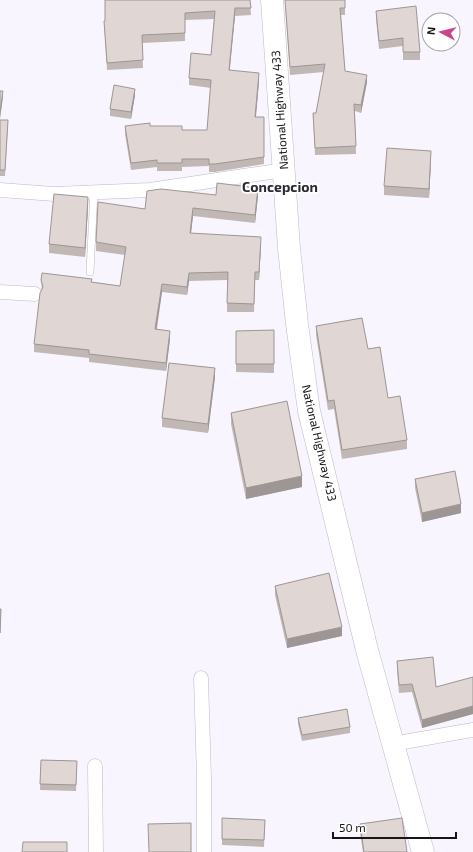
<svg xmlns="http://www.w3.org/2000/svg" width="473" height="852" font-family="'Exo 2',sans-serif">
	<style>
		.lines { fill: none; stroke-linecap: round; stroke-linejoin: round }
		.lane-casing { stroke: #bdbac2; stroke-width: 8 }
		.street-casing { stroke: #bdbac2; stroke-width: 15 }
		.primary-casing { stroke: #bdbac2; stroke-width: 23 }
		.lane { stroke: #fff; stroke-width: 7 }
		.street { stroke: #fff; stroke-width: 14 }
		.primary { stroke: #fff; stroke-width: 22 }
		.wall { fill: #c1b8b6 }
		.shaded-wall { fill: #9d9694 }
		.building { fill: #e0d6d4; stroke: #9d9694 }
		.labels { text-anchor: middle; stroke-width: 3.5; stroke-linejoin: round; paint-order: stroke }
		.street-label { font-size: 12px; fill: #161518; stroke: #fff }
		.quarter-label { font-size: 14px; font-weight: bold; fill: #2c2a30; stroke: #fff }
	</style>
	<rect width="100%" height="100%" fill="#f8f5fe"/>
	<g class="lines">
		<defs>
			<path id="lane" d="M 90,272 L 94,191"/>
			<path id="street" d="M 0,190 L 54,194 L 150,190 L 284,170
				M 0,292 L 35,294
				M 201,678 L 204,778 L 204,852
				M 392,744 L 473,730
				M 95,766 L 96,852"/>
			<path id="primary" d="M 272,0 L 289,248 L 297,324 L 309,411 L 367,650 L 423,852"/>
		</defs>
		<use href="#lane" class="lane-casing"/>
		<use href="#street" class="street-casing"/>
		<use href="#primary" class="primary-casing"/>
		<use href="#lane" class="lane"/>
		<use href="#street" class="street"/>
		<use href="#primary" class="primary"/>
	</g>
	<path class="wall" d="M 250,0 L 251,15 L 235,16 L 229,70 L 259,81 L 256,117 L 264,117 L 264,164 L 215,172 L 209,172 L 209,166 L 182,167 L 182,171 L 157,171 L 157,167 L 131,170 L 125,134 L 125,126 L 150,126 L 182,130 L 207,130 L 211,88 L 189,85 L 189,78 L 211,55 L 214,19 L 185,20 L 185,41 L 142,43 L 143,68 L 107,70 L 104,21 Z
		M 285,0 L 345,0 L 345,15 L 341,15 L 345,71 L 367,82 L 361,113 L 355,111 L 356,154 L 315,155 L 313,113 L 316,113 L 324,72 L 290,75 Z
		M 376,11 L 420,52 L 420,60 L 403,60 L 403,46 L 379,49 L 376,19 Z
		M 135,95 L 131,119 L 110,116 L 110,109 Z
		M 0,120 L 8,126 L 5,176 L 0,176 Z
		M 431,160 L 429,198 L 384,195 L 384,186 Z
		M 216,195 L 258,196 L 255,223 L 193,216 L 191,233 L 261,245 L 259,280 L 255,280 L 254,312 L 227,312 L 227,280 L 189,281 L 187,295 L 162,292 L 157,329 L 170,339 L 166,371 L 89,362 L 89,358 L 34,352 L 34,344 L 42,290 L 41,280 L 92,282 L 120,286 L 125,255 L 96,251 L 96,242 L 145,209 Z
		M 88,206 L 85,257 L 49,253 L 49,244 Z
		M 316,326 L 368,349 L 388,398 L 407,440 L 407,449 L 342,459 L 334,409 L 328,410 L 316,335 Z
		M 274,330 L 274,373 L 236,372 L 236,331 Z
		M 215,377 L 208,433 L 162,427 L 162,418 Z
		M 231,413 L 302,487 L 246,499 L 231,424 Z
		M 415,479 L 461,513 L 422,522 L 415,488 Z
		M 275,586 L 342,636 L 287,648 L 275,595 Z
		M 397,661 L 436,687 L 473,677 L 473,714 L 422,728 L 412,692 L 399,693 L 397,669 Z
		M 298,718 L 350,727 L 350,733 L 302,741 L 298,724 Z
		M 41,760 L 77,761 L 76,791 L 40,790 Z
		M 265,820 L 264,847 L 222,845 L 222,839 Z
		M 360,824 L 407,852 L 363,852 L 360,833 Z"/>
	<path class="shaded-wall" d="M 235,8 L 235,16 L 229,78 L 229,70 Z
		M 259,73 L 259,81 L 255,125 L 255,117 Z
		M 367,75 L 367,82 L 361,113 L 361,105 Z
		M 135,89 L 135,95 L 131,119 L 131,112 Z
		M 3,91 L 3,97 L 0,119 L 0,112 Z
		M 431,151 L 431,160 L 429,198 L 429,189 Z
		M 258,188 L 258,196 L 255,223 L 255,215 Z
		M 88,197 L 88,206 L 85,257 L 85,248 Z
		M 193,208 L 193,216 L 190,241 L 190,233 Z
		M 261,237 L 261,245 L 259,280 L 259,272 Z
		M 189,273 L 189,281 L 187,295 L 187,287 Z
		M 162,284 L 162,292 L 155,337 L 155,329 Z
		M 170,331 L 170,339 L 166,371 L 166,363 Z
		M 215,368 L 215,377 L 208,433 L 208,424 Z
		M 302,476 L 302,487 L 246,499 L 246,488 Z
		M 461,504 L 461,513 L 422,522 L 422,513 Z
		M 342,627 L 342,636 L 287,648 L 287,639 Z
		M 473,706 L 473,714 L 422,728 L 422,720 Z"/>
	<path class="building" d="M 105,0 L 250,0 L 251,8 L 235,8 L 229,70 L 259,73 L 255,117 L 264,117 L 264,157 L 215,164 L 209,164 L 209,159 L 182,159 L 182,163 L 157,163 L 157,160 L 131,163 L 125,126 L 150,123 L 150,126 L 182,126 L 182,130 L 207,130 L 211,80 L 189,78 L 191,53 L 211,55 L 215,11 L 185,13 L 185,33 L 142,35 L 143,60 L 107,63 L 104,21 L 105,21 Z
		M 285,0 L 345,0 L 345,8 L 340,8 L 345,71 L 367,75 L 361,105 L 354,104 L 356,146 L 315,148 L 313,113 L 316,113 L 325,64 L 290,67 Z
		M 416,6 L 420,52 L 403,52 L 403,38 L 379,41 L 376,11 Z
		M 114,85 L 135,89 L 131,112 L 110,109 Z
		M 0,91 L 3,91 L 0,112 Z
		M 0,120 L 8,120 L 5,170 L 0,170 Z
		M 387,148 L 431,151 L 429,189 L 384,186 Z
		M 217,183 L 258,188 L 255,215 L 193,208 L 190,233 L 261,237 L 259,272 L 255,272 L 254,304 L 227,303 L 228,272 L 189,273 L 187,287 L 162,284 L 155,329 L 170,331 L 166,363 L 89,354 L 89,350 L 34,344 L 40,293 L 43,287 L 41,280 L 42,273 L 92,279 L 91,282 L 120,286 L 126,247 L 96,242 L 98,202 L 145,209 L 147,191 L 161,189 L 216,195 Z
		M 54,194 L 88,197 L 85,248 L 49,244 Z
		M 362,318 L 368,349 L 380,347 L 388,398 L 400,396 L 407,440 L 342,450 L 334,400 L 328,401 L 316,326 Z
		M 274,330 L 274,364 L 236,364 L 236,331 Z
		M 169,363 L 215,368 L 208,424 L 162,418 Z
		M 287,401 L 302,476 L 246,488 L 231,413 Z
		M 455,471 L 461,504 L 422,513 L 415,479 Z
		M 329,573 L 342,627 L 287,639 L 275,586 Z
		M 0,609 L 1,609 L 0,633 Z
		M 433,657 L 436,687 L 473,677 L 473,706 L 422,720 L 412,684 L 399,685 L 397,661 Z
		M 347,709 L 350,727 L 302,735 L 298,718 Z
		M 41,760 L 77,761 L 76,785 L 40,784 Z
		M 222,818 L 265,820 L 264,840 L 222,839 Z
		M 402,818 L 407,852 L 364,852 L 360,824 Z
		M 191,823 L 191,852 L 149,852 L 148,824 Z
		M 23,842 L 67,842 L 67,852 L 22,852 Z"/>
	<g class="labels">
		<g class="street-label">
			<text transform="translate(280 110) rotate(-94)" y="4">National Highway 433</text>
			<text transform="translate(319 443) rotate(77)" y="4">National Highway 433</text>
		</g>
		<g class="quarter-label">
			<text x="280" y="192">Concepcion</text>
		</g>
	</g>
	<g transform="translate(441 32) rotate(277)"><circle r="19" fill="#ffffff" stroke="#a2a1a3"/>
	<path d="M0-3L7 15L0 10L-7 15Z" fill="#ca468c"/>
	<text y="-6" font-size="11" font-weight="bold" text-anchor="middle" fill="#161518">N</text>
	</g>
	<path d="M333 832v6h123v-6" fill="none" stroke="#161518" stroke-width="2"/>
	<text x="339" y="832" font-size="12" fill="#161518" stroke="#ffffff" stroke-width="3" paint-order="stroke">50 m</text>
</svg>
